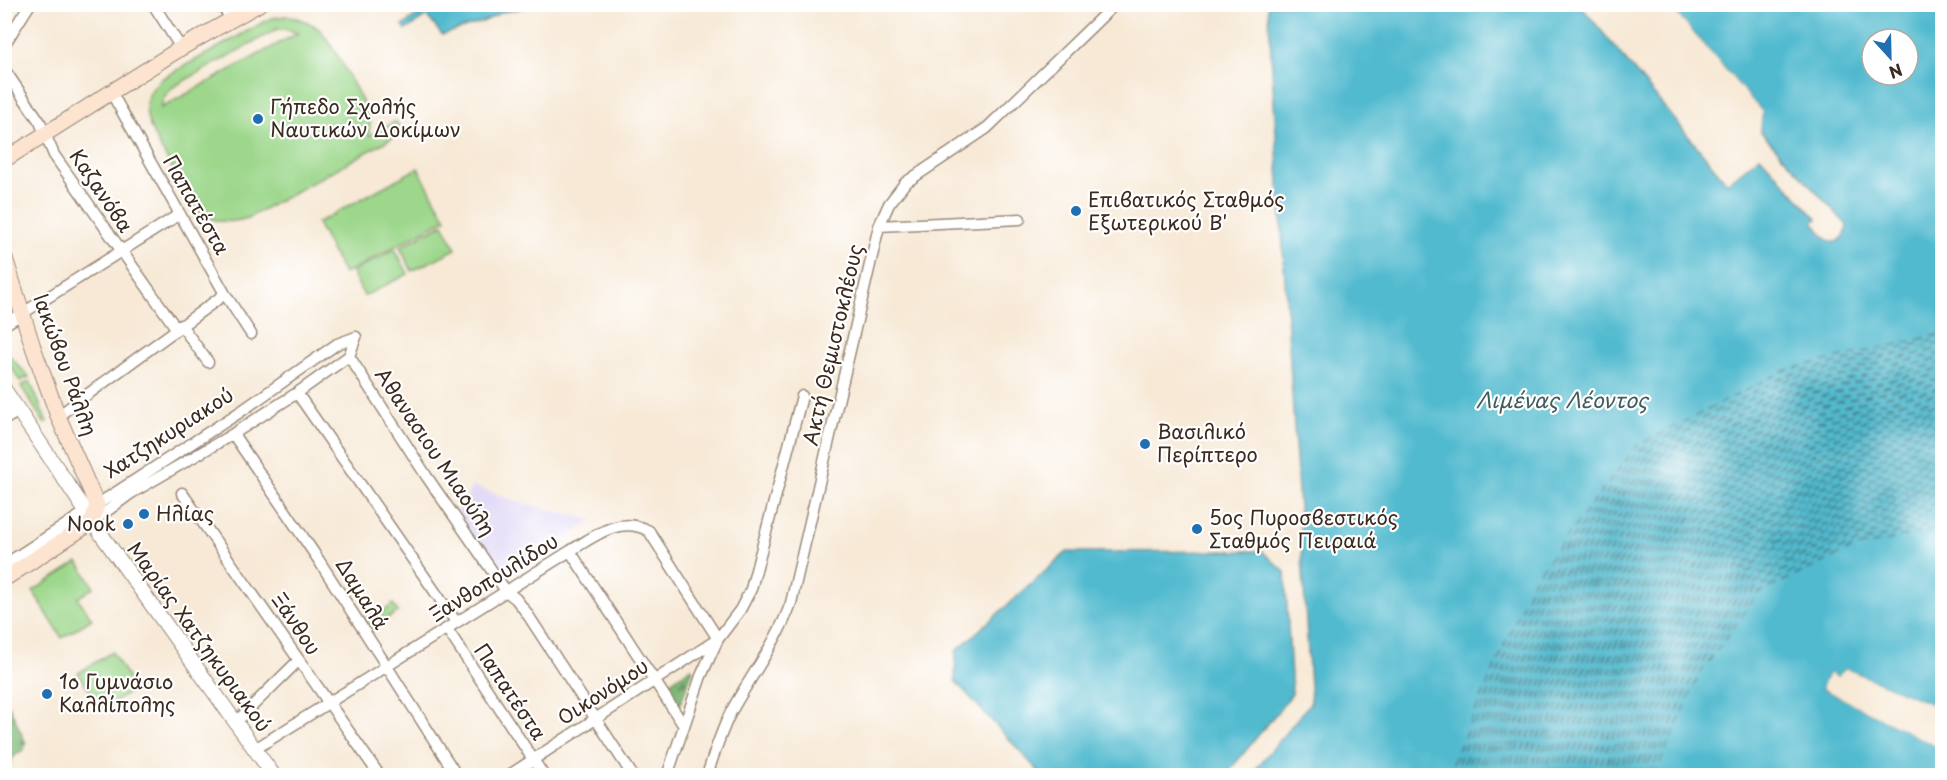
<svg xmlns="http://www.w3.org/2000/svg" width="1947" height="780" font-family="'Playpen Sans',sans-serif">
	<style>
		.built { fill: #dfd5f5 }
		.grass { fill: #9cd78b; stroke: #6c8054; stroke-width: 1.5; fill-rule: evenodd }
		.forest { fill: url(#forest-firs); stroke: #5c714a; stroke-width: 1.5 }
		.water { fill: #51bacf; stroke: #467276; stroke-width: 1.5; fill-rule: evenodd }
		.pier { fill: #f7e9d6 }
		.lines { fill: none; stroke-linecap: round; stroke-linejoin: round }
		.ferry { stroke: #435c5c; stroke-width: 1.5; stroke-dasharray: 8 6; stroke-linecap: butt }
		.minor-casing { stroke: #998a7a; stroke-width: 13 }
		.tertiary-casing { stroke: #998a7a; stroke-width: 16 }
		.secondary-casing { stroke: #998a7a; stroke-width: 17 }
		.minor { stroke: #fff; stroke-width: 10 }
		.tertiary { stroke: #fff; stroke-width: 14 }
		.secondary { stroke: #fde4d1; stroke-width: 15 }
		.poi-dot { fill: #1f6fb2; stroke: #fff; stroke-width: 2 }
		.labels { text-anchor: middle; stroke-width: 4.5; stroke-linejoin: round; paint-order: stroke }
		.poi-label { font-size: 20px; fill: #3b2a1e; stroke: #fff; text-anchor: start }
		.street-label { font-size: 20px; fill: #3b2a1e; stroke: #fff }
		.water-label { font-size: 21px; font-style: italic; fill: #435c5c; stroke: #fff }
	</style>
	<defs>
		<pattern id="forest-firs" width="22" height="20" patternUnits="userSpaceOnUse" patternTransform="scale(1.5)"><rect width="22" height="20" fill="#7db877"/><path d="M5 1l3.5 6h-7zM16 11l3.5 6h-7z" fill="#689661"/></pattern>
	</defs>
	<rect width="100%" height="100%" fill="#fff"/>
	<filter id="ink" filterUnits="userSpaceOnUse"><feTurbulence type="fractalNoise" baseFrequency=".0167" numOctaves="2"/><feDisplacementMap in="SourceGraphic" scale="12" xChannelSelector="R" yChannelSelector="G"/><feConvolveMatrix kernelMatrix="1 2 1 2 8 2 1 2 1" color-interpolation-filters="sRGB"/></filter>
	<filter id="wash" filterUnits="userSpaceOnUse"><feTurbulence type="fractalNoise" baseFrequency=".008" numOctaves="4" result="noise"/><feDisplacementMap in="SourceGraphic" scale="24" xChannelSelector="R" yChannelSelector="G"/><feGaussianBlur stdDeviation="1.35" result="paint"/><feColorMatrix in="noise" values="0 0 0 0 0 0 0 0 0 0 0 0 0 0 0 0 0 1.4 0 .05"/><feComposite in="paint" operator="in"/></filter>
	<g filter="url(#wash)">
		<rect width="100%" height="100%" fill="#f7e9d6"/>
		<path class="built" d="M 473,486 L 515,501 L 593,520 L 503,580 L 457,512 Z"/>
		<path class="grass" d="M 286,16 C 298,18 310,21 320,30 C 330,40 368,108 370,122 C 370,126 369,131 369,136 L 396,121 L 403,132 L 248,218 C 226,225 207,222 192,204 C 184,189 176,174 167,159 C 152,132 131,103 163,78 L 271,18 ZM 277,29 L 284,29 L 298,33 L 161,108 L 164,97 L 173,87 Z
			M 418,168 L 446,219 L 344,274 L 317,223 Z
			M 443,224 L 456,249 L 412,271 L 400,247 Z
			M 395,249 L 408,274 L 364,296 L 352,272 Z
			M 4,350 L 29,377 L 20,381 L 5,357 Z
			M 30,381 L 47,422 L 44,423 L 21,386 Z
			M 78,562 L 94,587 L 78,598 L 92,619 L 62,638 L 33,591 Z
			M 393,604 L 398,612 L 369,630 L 364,620 L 372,613 L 376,617 Z
			M 112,652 L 135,689 L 102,710 L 78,673 Z"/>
		<path class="forest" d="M 691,668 L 693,670 L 679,707 L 666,685 Z
			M 5,701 L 10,708 L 26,744 L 23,750 L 13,757 L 8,768 L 5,766 Z"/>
		<path class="water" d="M 417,5 L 529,5 L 515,10 L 502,12 L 485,21 L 442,35 L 427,16 L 406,30 L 403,26 L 422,11 Z
			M 1268,5 L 1580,5 L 1727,183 L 1760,156 L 1817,219 L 1813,222 C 1818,228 1822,235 1827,239 C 1838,248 1847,235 1847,225 L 1760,131 L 1762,112 L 1669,5 L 1942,5 L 1942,709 L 1846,669 L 1837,677 L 1829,673 L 1822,688 L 1942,749 L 1942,775 L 1250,776 L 1311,702 ZM 1872,39 L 1908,39 L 1908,75 L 1872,75 Z
			M 1262,551 L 1285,572 L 1292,694 L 1226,775 L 1042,775 L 955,681 L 956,651 L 1067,552 Z"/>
		<path class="pier" d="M 1666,4 L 1669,5 L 1762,112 L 1760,131 L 1757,131 L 1759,113 Z
			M 1846,669 L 1942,709 L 1942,712 L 1847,673 L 1838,680 L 1831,677 L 1826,687 L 1942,746 L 1942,749 L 1822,688 L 1829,673 L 1837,677 Z"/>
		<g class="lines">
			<path class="ferry" d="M 1447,776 L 1534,579 L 1637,446 L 1786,370 L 1942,334
				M 1452,776 L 1538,582 L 1640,450 L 1788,375 L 1942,338
				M 1458,776 L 1542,584 L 1643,454 L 1789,379 L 1942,343
				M 1463,776 L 1546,586 L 1646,458 L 1791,384 L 1942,348
				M 1468,776 L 1551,589 L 1649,461 L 1793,388 L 1942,353
				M 1474,776 L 1555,591 L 1652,465 L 1794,393 L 1942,358
				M 1479,776 L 1559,594 L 1655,469 L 1796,397 L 1942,363
				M 1484,776 L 1563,596 L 1658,473 L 1798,402 L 1942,368
				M 1489,776 L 1567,599 L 1661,476 L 1799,407 L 1942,373
				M 1495,776 L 1572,601 L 1665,480 L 1801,411 L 1942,378
				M 1500,776 L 1576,604 L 1668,484 L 1803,416 L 1942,383
				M 1505,776 L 1580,606 L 1671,488 L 1804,421 L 1942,388
				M 1511,776 L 1584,609 L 1674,491 L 1806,425 L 1942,393
				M 1516,776 L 1589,611 L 1677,495 L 1807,430 L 1942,398
				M 1521,776 L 1593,614 L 1680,499 L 1809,434 L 1942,403
				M 1527,776 L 1597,616 L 1683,503 L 1811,439 L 1942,408
				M 1532,776 L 1601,618 L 1687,506 L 1813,443 L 1942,413
				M 1537,776 L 1605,621 L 1690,510 L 1814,448 L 1942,418
				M 1542,776 L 1610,623 L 1693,514 L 1816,453 L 1942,423
				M 1548,776 L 1614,626 L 1696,518 L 1818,457 L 1942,428
				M 1553,776 L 1618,628 L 1699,521 L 1819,462 L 1942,433
				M 1558,776 L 1622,631 L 1702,525 L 1821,466 L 1942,438
				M 1564,776 L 1627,633 L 1705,529 L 1823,471 L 1942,443
				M 1569,776 L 1631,636 L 1708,533 L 1824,476 L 1942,448
				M 1574,776 L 1635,638 L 1712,536 L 1826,480 L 1942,453
				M 1579,776 L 1639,641 L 1715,540 L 1827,485 L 1942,458
				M 1585,776 L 1644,643 L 1718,544 L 1829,489 L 1942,463
				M 1590,776 L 1648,646 L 1721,548 L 1831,494 L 1942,468
				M 1595,776 L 1652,648 L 1724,551 L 1832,499 L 1942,473
				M 1601,776 L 1656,651 L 1727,555 L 1834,503 L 1942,478
				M 1606,776 L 1660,653 L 1730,559 L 1836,508 L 1942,483
				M 1611,776 L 1665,655 L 1733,563 L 1837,512 L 1942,487
				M 1617,776 L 1669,658 L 1737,567 L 1839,517 L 1942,492
				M 1622,776 L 1673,661 L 1740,570 L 1841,521 L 1942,497
				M 1627,776 L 1677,663 L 1743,574 L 1842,526 L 1942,502
				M 1633,776 L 1681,665 L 1746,578 L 1844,531 L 1942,507
				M 1638,776 L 1686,668 L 1749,581 L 1846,535 L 1942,512
				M 1643,776 L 1690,670 L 1752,585 L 1847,540 L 1942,517
				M 1649,776 L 1694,673 L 1755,589 L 1849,545 L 1942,522
				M 1654,776 L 1699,675 L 1758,593 L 1851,549 L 1942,527"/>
		</g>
	</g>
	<g filter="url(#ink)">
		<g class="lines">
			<defs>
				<path id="minor" d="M 153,4 L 181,48
					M 220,4 L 232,19
					M 4,45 L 30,4
					M 4,69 L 40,122 L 54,155 L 176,328
					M 111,92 L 225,294 L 251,334
					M 879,226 L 1020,219
					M 4,325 L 180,214
					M 181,325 L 208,362
					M 349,356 L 427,477 L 506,591 L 516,599 L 526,612 L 633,776
					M 297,393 L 456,622
					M 58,416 L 225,294
					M 4,420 L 19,411
					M 233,434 L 318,559 L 457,776
					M 182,493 L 380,776
					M 92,522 L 130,494 L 233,434 L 297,393 L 349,356 L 356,337
					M 570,551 L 684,726
					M 4,565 L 240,412 L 337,344 L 356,337
					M 447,629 L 544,776
					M 236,722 L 299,660
					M 255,749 L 570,551 C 595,536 620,515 649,531 L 718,639
					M 508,776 L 718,639
					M 667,776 L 701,676 L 718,639 L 740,610 L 751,589 L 802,396
					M 707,776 C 714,753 721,731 732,710 C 752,674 777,642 791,603 L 879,226 L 889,204 L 905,183 L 987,128 L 1115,4"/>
				<path id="tertiary" d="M 4,389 L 101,534 L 274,776"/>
				<path id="secondary" d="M 4,160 L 181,48 L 259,4
					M 4,255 L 33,347 L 58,416 L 97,505 L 92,522 L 4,579"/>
			</defs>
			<use href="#minor" class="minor-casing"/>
			<use href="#tertiary" class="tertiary-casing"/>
			<use href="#secondary" class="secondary-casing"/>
			<use href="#minor" class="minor"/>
			<use href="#tertiary" class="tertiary"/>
			<use href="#secondary" class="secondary"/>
		</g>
	</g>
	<g class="poi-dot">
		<circle cx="258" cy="119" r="6"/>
		<circle cx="1076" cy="211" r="6"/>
		<circle cx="1145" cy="444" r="6"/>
		<circle cx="144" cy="514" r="6"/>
		<circle cx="128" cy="524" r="6"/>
		<circle cx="1197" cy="529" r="6"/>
		<circle cx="47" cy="694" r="6"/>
	</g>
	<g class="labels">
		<g class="poi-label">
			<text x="270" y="114">Γήπεδο Σχολής<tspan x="270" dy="23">Ναυτικών Δοκίμων</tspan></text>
			<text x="1088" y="207">Επιβατικός Σταθμός<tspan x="1088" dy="23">Εξωτερικού Β'</tspan></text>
			<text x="1157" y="439">Βασιλικό<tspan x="1157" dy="23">Περίπτερο</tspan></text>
			<text x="156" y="521">Ηλίας</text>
			<text x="1209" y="525">5ος Πυροσβεστικός<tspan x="1209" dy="23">Σταθμός Πειραιά</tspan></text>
			<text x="116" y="531" text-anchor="end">Nook</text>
			<text x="59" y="689">1ο Γυμνάσιο<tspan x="59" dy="23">Καλλίπολης</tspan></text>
		</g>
		<g class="street-label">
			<text transform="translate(101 191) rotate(56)" y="7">Καζανόβα</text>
			<text transform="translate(196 205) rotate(60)" y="7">Παπατέστα</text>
			<text transform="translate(833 345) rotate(-77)" y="7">Ακτή Θεμιστοκλέους</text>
			<text transform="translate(65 365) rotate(70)" y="7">Ιακώβου Ράλλη</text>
			<text transform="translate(169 433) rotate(-33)" y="7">Χατζηκυριακού</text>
			<text transform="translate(435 452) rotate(56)" y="7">Αθανασιου Μιαούλη</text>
			<text transform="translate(494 578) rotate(-32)" y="7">Ξανθοπουλίδου</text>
			<text transform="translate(362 594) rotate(58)" y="7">Δαμαλά</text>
			<text transform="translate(296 624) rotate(56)" y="7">Ξάνθου</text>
			<text transform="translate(199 637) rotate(54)" y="7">Μαρίας Χατζηκυριακού</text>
			<text transform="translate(510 692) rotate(56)" y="7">Παπατέστα</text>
			<text transform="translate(603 692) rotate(-33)" y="7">Οικονόμου</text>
		</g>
		<g class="water-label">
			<text x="1562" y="408">Λιμένας Λέοντος</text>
		</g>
	</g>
	<rect width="1947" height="780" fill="none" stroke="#fff" stroke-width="24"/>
	<g transform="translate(1890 57) rotate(158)"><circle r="28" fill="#ffffff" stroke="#b1aaa5" stroke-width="1.5"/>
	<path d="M0-4.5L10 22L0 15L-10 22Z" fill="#1f6fb2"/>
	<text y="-9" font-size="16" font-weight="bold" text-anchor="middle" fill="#3b2a1e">N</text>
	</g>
</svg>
